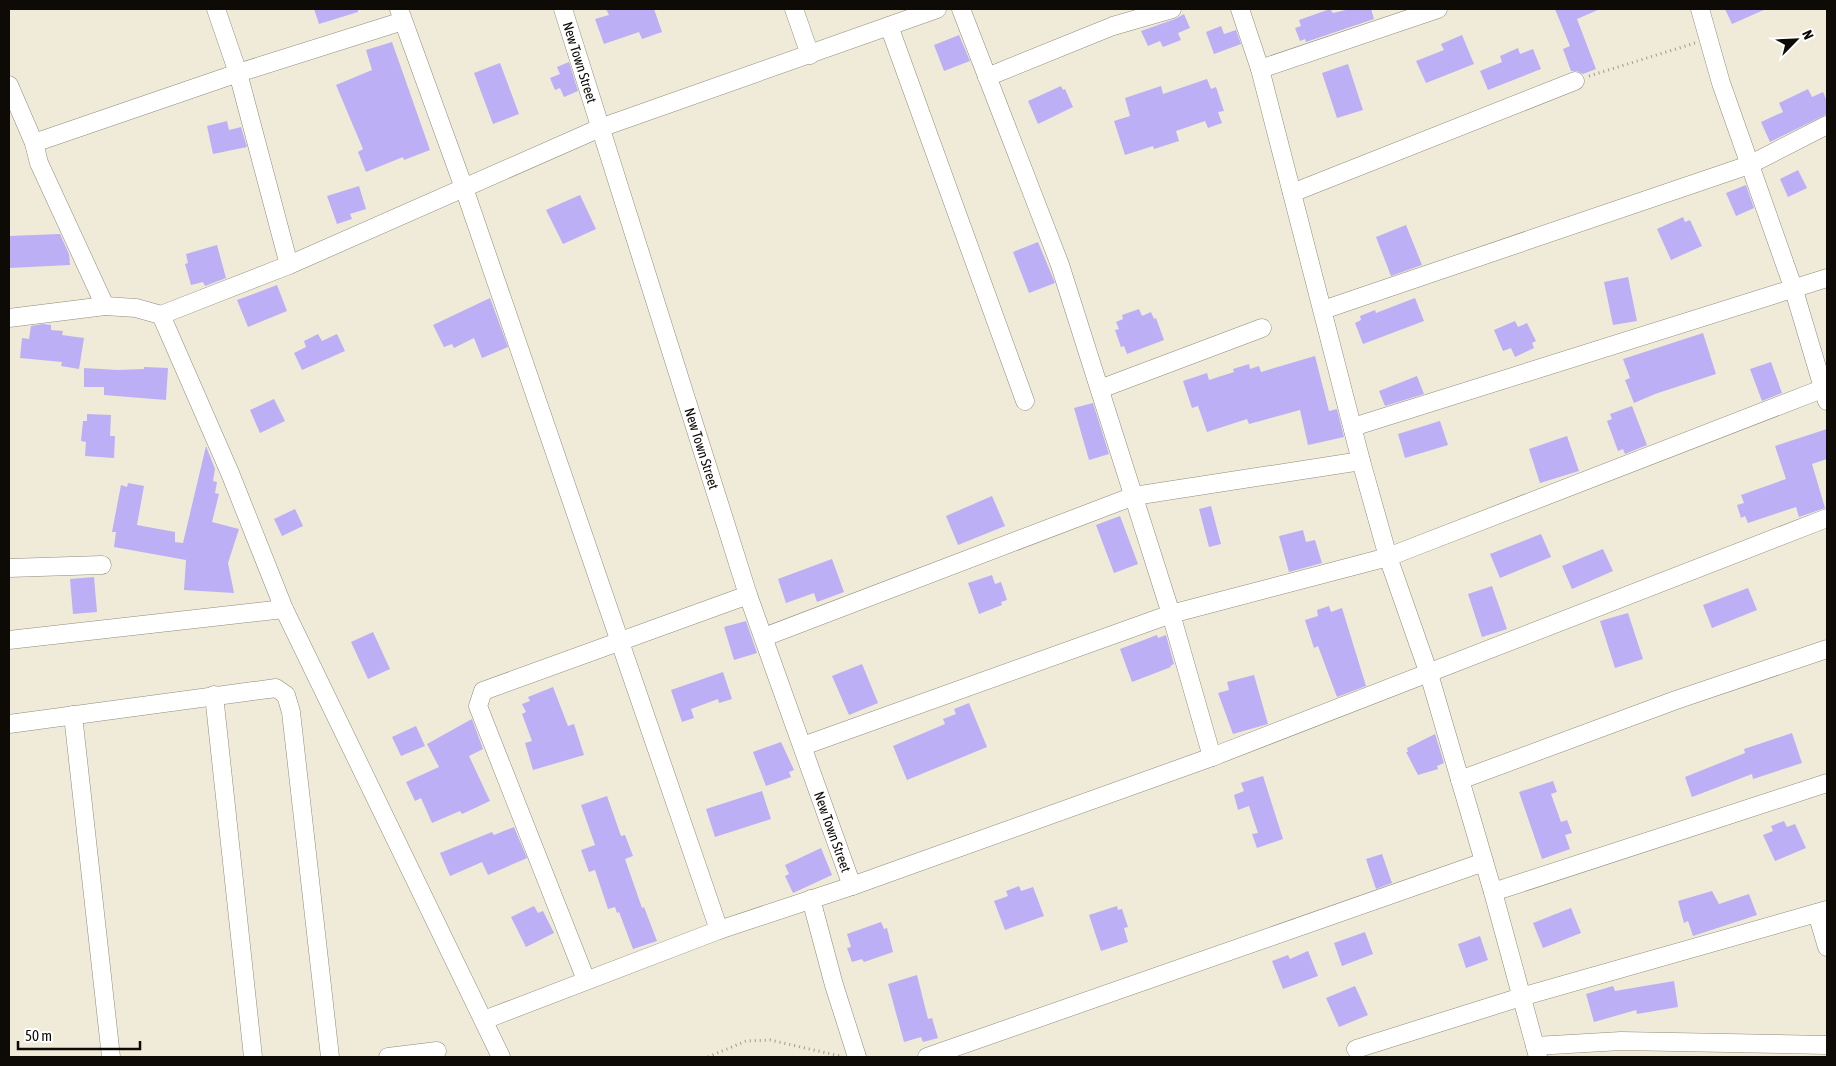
<svg xmlns="http://www.w3.org/2000/svg" width="1836" height="1066" font-family="'Asap Condensed',sans-serif">
	<style>
		.building { fill: #bdaff5 }
		.lines { fill: none; stroke-linecap: round; stroke-linejoin: round }
		.minor-casing { stroke: #918b7b; stroke-width: 19 }
		.path { stroke: #9f9a8d; stroke-width: 3; stroke-dasharray: 1 4; stroke-linecap: butt }
		.minor { stroke: #fff; stroke-width: 18 }
		.labels { text-anchor: middle; stroke-width: 4.5; stroke-linejoin: round; paint-order: stroke }
		.street-label { font-size: 14px; fill: #0e0b06; stroke: #fff }
	</style>
	<rect width="100%" height="100%" fill="#f0ead8"/>
	<path class="building" d="M 314,9 L 358,9 L 358,12 L 319,24 Z
		M 606,9 L 654,9 L 662,32 L 642,39 L 639,32 L 604,44 L 595,19 L 609,15 Z
		M 1330,9 L 1333,13 L 1350,9 L 1371,9 L 1374,19 L 1306,42 L 1305,39 L 1300,41 L 1295,28 L 1301,26 L 1299,20 Z
		M 1555,9 L 1600,9 L 1577,19 L 1596,69 L 1583,74 L 1577,71 L 1571,71 L 1563,49 L 1570,46 Z
		M 1725,9 L 1766,9 L 1732,24 Z
		M 1184,14 L 1190,28 L 1178,33 L 1181,40 L 1163,47 L 1160,41 L 1148,46 L 1141,31 L 1175,19 Z
		M 1221,26 L 1224,34 L 1236,30 L 1241,44 L 1214,54 L 1206,32 Z
		M 959,35 L 970,61 L 944,71 L 934,45 Z
		M 1462,35 L 1474,64 L 1426,83 L 1416,61 L 1444,50 L 1441,44 Z
		M 392,42 L 430,150 L 404,160 L 403,157 L 366,172 L 358,152 L 363,149 L 336,85 L 372,70 L 366,50 Z
		M 1518,48 L 1520,54 L 1533,49 L 1541,69 L 1488,90 L 1480,71 L 1502,62 L 1500,56 Z
		M 569,62 L 578,91 L 564,97 L 560,88 L 555,90 L 550,78 L 560,74 L 557,67 Z
		M 500,63 L 519,114 L 493,124 L 474,73 Z
		M 1348,64 L 1363,110 L 1337,118 L 1322,73 Z
		M 1207,79 L 1211,89 L 1216,87 L 1224,111 L 1218,112 L 1222,123 L 1208,128 L 1205,121 L 1176,131 L 1179,141 L 1154,149 L 1153,146 L 1125,155 L 1114,121 L 1130,116 L 1125,98 L 1161,86 L 1163,94 Z
		M 1061,86 L 1063,90 L 1065,89 L 1073,107 L 1038,124 L 1028,101 Z
		M 1808,89 L 1812,97 L 1823,92 L 1827,101 L 1827,114 L 1770,142 L 1761,122 L 1783,112 L 1779,103 Z
		M 227,121 L 229,130 L 241,127 L 247,147 L 213,154 L 207,126 Z
		M 1798,170 L 1807,188 L 1788,197 L 1780,179 Z
		M 1746,185 L 1754,208 L 1736,216 L 1726,193 Z
		M 359,186 L 366,209 L 350,214 L 352,219 L 337,224 L 327,196 Z
		M 580,195 L 596,229 L 563,244 L 546,210 Z
		M 1683,217 L 1685,222 L 1690,220 L 1702,246 L 1671,260 L 1657,229 Z
		M 1406,225 L 1422,265 L 1391,276 L 1376,237 Z
		M 60,234 L 69,254 L 70,265 L 9,268 L 9,236 Z
		M 1038,242 L 1055,283 L 1029,293 L 1013,252 Z
		M 217,245 L 226,278 L 205,286 L 203,282 L 191,285 L 185,264 L 188,263 L 186,254 Z
		M 1628,277 L 1637,321 L 1613,325 L 1604,282 Z
		M 277,285 L 287,311 L 248,327 L 237,300 Z
		M 490,298 L 508,347 L 482,358 L 474,338 L 454,348 L 452,344 L 444,347 L 433,325 Z
		M 1415,298 L 1424,321 L 1363,344 L 1355,323 L 1361,320 L 1360,316 L 1375,310 L 1376,313 Z
		M 1139,309 L 1142,316 L 1151,312 L 1154,319 L 1156,318 L 1164,340 L 1127,354 L 1124,346 L 1121,347 L 1115,330 L 1119,329 L 1116,322 L 1123,319 L 1122,315 Z
		M 1515,321 L 1518,327 L 1527,323 L 1536,341 L 1532,343 L 1534,348 L 1515,357 L 1511,348 L 1503,351 L 1494,330 Z
		M 43,324 L 51,325 L 51,330 L 63,331 L 62,335 L 84,338 L 79,369 L 61,366 L 62,362 L 20,358 L 22,338 L 29,339 L 31,326 Z
		M 1703,333 L 1716,374 L 1655,394 L 1634,403 L 1625,380 L 1630,378 L 1623,359 Z
		M 318,334 L 322,341 L 337,334 L 345,351 L 302,370 L 294,353 L 306,347 L 304,341 Z
		M 1315,356 L 1329,411 L 1337,409 L 1344,437 L 1308,445 L 1300,410 L 1249,424 L 1247,419 L 1207,432 L 1198,406 L 1192,408 L 1183,381 L 1207,373 L 1209,380 L 1234,372 L 1233,369 L 1249,364 L 1250,369 L 1259,366 L 1261,372 Z
		M 1771,362 L 1782,393 L 1762,401 L 1750,369 Z
		M 144,367 L 168,368 L 166,400 L 104,395 L 104,387 L 84,387 L 84,368 L 118,370 L 144,369 Z
		M 1417,376 L 1424,394 L 1385,406 L 1379,391 Z
		M 274,399 L 285,421 L 260,433 L 250,410 Z
		M 1093,403 L 1109,454 L 1089,460 L 1074,408 Z
		M 1632,406 L 1647,445 L 1625,454 L 1623,449 L 1618,451 L 1607,421 L 1612,419 L 1610,414 Z
		M 87,414 L 111,415 L 110,436 L 115,436 L 114,458 L 85,456 L 86,442 L 81,441 L 83,421 L 87,421 Z
		M 1440,421 L 1448,445 L 1405,458 L 1398,434 Z
		M 1827,429 L 1827,459 L 1812,464 L 1825,508 L 1799,517 L 1796,507 L 1748,523 L 1745,516 L 1741,518 L 1737,505 L 1744,503 L 1741,495 L 1786,479 L 1775,446 Z
		M 1567,436 L 1579,471 L 1540,483 L 1529,449 Z
		M 206,446 L 215,469 L 213,481 L 217,482 L 215,493 L 219,494 L 212,522 L 239,529 L 228,563 L 234,593 L 184,590 L 186,560 L 114,547 L 116,532 L 112,532 L 121,485 L 127,487 L 128,483 L 144,486 L 137,525 L 175,532 L 175,542 L 183,543 Z
		M 992,496 L 1005,526 L 958,545 L 946,516 Z
		M 1211,506 L 1221,544 L 1209,547 L 1199,509 Z
		M 295,509 L 303,526 L 282,536 L 274,519 Z
		M 1120,516 L 1138,564 L 1114,573 L 1096,525 Z
		M 1303,530 L 1306,542 L 1315,540 L 1322,563 L 1289,572 L 1279,536 Z
		M 1541,534 L 1551,557 L 1500,578 L 1490,554 Z
		M 1603,549 L 1613,571 L 1572,589 L 1562,566 Z
		M 832,559 L 844,592 L 817,602 L 814,593 L 786,603 L 778,579 Z
		M 992,575 L 995,584 L 1001,582 L 1007,600 L 1001,602 L 1002,605 L 979,614 L 968,583 Z
		M 94,577 L 97,612 L 73,614 L 70,579 Z
		M 1492,586 L 1507,629 L 1482,637 L 1468,594 Z
		M 1748,588 L 1757,610 L 1712,628 L 1703,605 Z
		M 1329,606 L 1331,612 L 1342,608 L 1366,686 L 1337,697 L 1318,646 L 1314,648 L 1305,620 L 1318,616 L 1317,610 Z
		M 1628,613 L 1643,659 L 1615,668 L 1600,621 Z
		M 746,621 L 757,653 L 734,660 L 724,627 Z
		M 373,632 L 390,669 L 368,679 L 351,642 Z
		M 1157,635 L 1158,638 L 1166,635 L 1174,664 L 1170,666 L 1171,667 L 1132,682 L 1120,649 Z
		M 862,664 L 878,703 L 849,715 L 832,676 Z
		M 723,672 L 732,699 L 719,703 L 718,699 L 691,709 L 694,718 L 682,722 L 671,690 Z
		M 1254,675 L 1268,724 L 1233,734 L 1218,693 L 1229,690 L 1227,682 Z
		M 553,687 L 568,726 L 574,724 L 584,755 L 533,770 L 525,743 L 532,741 L 522,714 L 526,712 L 522,704 L 530,701 L 528,697 Z
		M 969,703 L 987,747 L 907,780 L 893,746 L 945,724 L 943,719 L 956,714 L 954,709 Z
		M 472,719 L 483,749 L 469,756 L 490,801 L 462,814 L 460,811 L 432,823 L 421,798 L 415,801 L 406,782 L 439,767 L 427,744 Z
		M 416,726 L 425,746 L 401,756 L 392,737 Z
		M 1792,733 L 1802,763 L 1753,779 L 1752,774 L 1692,797 L 1685,777 L 1745,753 L 1744,749 Z
		M 1435,734 L 1444,763 L 1437,766 L 1438,769 L 1418,775 L 1406,752 L 1408,752 L 1407,748 Z
		M 781,742 L 794,770 L 789,772 L 791,777 L 766,786 L 753,752 Z
		M 1263,776 L 1283,839 L 1257,848 L 1252,834 L 1258,833 L 1249,806 L 1238,810 L 1234,795 L 1244,791 L 1241,783 Z
		M 1553,781 L 1557,792 L 1551,794 L 1561,822 L 1567,820 L 1572,833 L 1565,835 L 1570,849 L 1542,859 L 1519,792 Z
		M 762,791 L 771,819 L 715,837 L 706,809 Z
		M 607,796 L 621,836 L 625,835 L 633,856 L 625,859 L 642,908 L 644,907 L 657,941 L 633,949 L 619,912 L 617,913 L 615,907 L 608,909 L 595,870 L 589,872 L 581,850 L 595,845 L 581,805 Z
		M 1784,821 L 1787,827 L 1795,824 L 1806,848 L 1775,861 L 1763,835 L 1773,831 L 1771,826 Z
		M 514,827 L 527,858 L 488,875 L 482,862 L 450,876 L 440,853 L 492,832 L 494,835 Z
		M 821,848 L 832,875 L 793,893 L 785,876 L 789,874 L 785,865 Z
		M 1382,854 L 1392,883 L 1376,889 L 1366,859 Z
		M 1019,886 L 1021,891 L 1033,887 L 1044,916 L 1005,930 L 994,901 L 1008,896 L 1006,891 Z
		M 1712,891 L 1719,904 L 1749,894 L 1757,915 L 1693,936 L 1688,921 L 1684,923 L 1678,901 Z
		M 534,906 L 538,913 L 543,911 L 554,933 L 526,947 L 511,917 Z
		M 1117,906 L 1118,910 L 1122,909 L 1128,927 L 1124,928 L 1128,942 L 1101,951 L 1089,915 Z
		M 1571,908 L 1581,933 L 1543,948 L 1533,923 Z
		M 881,922 L 884,929 L 887,928 L 893,952 L 864,962 L 862,959 L 852,962 L 847,948 L 851,947 L 847,934 Z
		M 1365,932 L 1373,954 L 1342,966 L 1334,943 Z
		M 1480,936 L 1488,960 L 1466,968 L 1458,944 Z
		M 1308,951 L 1318,976 L 1283,989 L 1272,961 L 1288,955 L 1290,959 Z
		M 917,975 L 928,1019 L 932,1018 L 938,1038 L 923,1042 L 921,1037 L 904,1042 L 888,984 Z
		M 1674,981 L 1678,1007 L 1637,1014 L 1636,1010 L 1594,1022 L 1586,994 L 1613,986 L 1615,991 Z
		M 1355,986 L 1368,1015 L 1339,1027 L 1326,998 Z"/>
	<g class="lines">
		<defs>
			<g id="minor">
				<path d="M 216,9 L 238,73 L 289,265"/>
				<path d="M 399,9 L 464,188 L 719,930"/>
				<path id="s1" d="M 563,9 L 748,595 L 852,886"/>
				<path d="M 794,9 L 810,55"/>
				<path d="M 961,9 L 1060,265 L 1171,614 L 1212,757"/>
				<path d="M 1240,9 L 1260,69 L 1361,461 L 1388,557 L 1429,674 L 1493,892 L 1538,1057"/>
				<path d="M 1700,9 L 1721,83 L 1793,287 L 1827,401"/>
				<path d="M 889,26 L 1025,401"/>
				<path d="M 1260,69 L 1438,9"/>
				<path d="M 987,77 L 1113,26 L 1172,9"/>
				<path d="M 9,85 L 34,143 L 39,163 L 105,306"/>
				<path d="M 34,143 L 238,73 L 403,21"/>
				<path d="M 1292,193 L 1575,81"/>
				<path d="M 1323,310 L 1749,165 L 1827,125"/>
				<path d="M 161,315 L 230,473 L 284,609 L 501,1057"/>
				<path d="M 9,318 L 105,306 L 136,308 L 161,315 L 289,265 L 600,128 L 937,9"/>
				<path d="M 1100,389 L 1262,328"/>
				<path d="M 1353,427 L 1827,278"/>
				<path d="M 9,568 L 102,565"/>
				<path d="M 764,637 L 1134,496 L 1361,461"/>
				<path d="M 9,640 L 284,609"/>
				<path d="M 214,695 L 253,1057"/>
				<path d="M 73,715 L 111,1057"/>
				<path d="M 9,724 L 276,688 L 286,695 L 291,712 L 330,1057"/>
				<path d="M 803,746 L 1171,614 L 1388,557 L 1827,387"/>
				<path d="M 1460,780 L 1676,700 L 1827,649"/>
				<path d="M 1493,892 L 1827,783"/>
				<path d="M 811,899 L 834,985 L 857,1057"/>
				<path d="M 1817,913 L 1827,947"/>
				<path d="M 586,980 L 478,706 L 483,691 L 748,595"/>
				<path d="M 484,1020 L 719,930 L 852,886 L 1212,757 L 1827,518"/>
				<path d="M 1535,1046 L 1621,1041 L 1827,1045"/>
				<path d="M 1356,1049 L 1521,997 L 1827,910"/>
				<path d="M 388,1057 L 437,1051"/>
				<path d="M 927,1057 L 1484,862"/>
			</g>
		</defs>
		<use href="#minor" class="minor-casing"/>
		<path class="path" d="M 1589,76 L 1695,43
			M 708,1057 L 746,1041 L 770,1040 L 840,1056"/>
		<use href="#minor" class="minor"/>
	</g>
	<g class="labels">
		<g class="street-label">
			<text dy="5" stroke="none"><textPath href="#s1" startOffset="56">New Town Street</textPath></text>
			<text dy="5" stroke="none"><textPath href="#s1" startOffset="461">New Town Street</textPath></text>
			<text dy="5" stroke="none"><textPath href="#s1" startOffset="866">New Town Street</textPath></text>
		</g>
	</g>
	<rect width="1836" height="1066" fill="none" stroke="#0e0b06" stroke-width="20"/>
	<g transform="translate(1796 40) rotate(66)" stroke="#ffffff" stroke-width="4" paint-order="stroke">
	<path d="M0-4L9 19L0 12L-9 19Z" fill="#0e0b06"/>
	<text y="-8" font-size="14" font-weight="bold" text-anchor="middle" fill="#0e0b06">N</text>
	</g>
	<path d="M18 1041v8h122v-8" fill="none" stroke="#0e0b06" stroke-width="2.5"/>
	<text x="25" y="1041" font-size="15" fill="#0e0b06" stroke="#ffffff" stroke-width="4" paint-order="stroke">50 m</text>
</svg>
